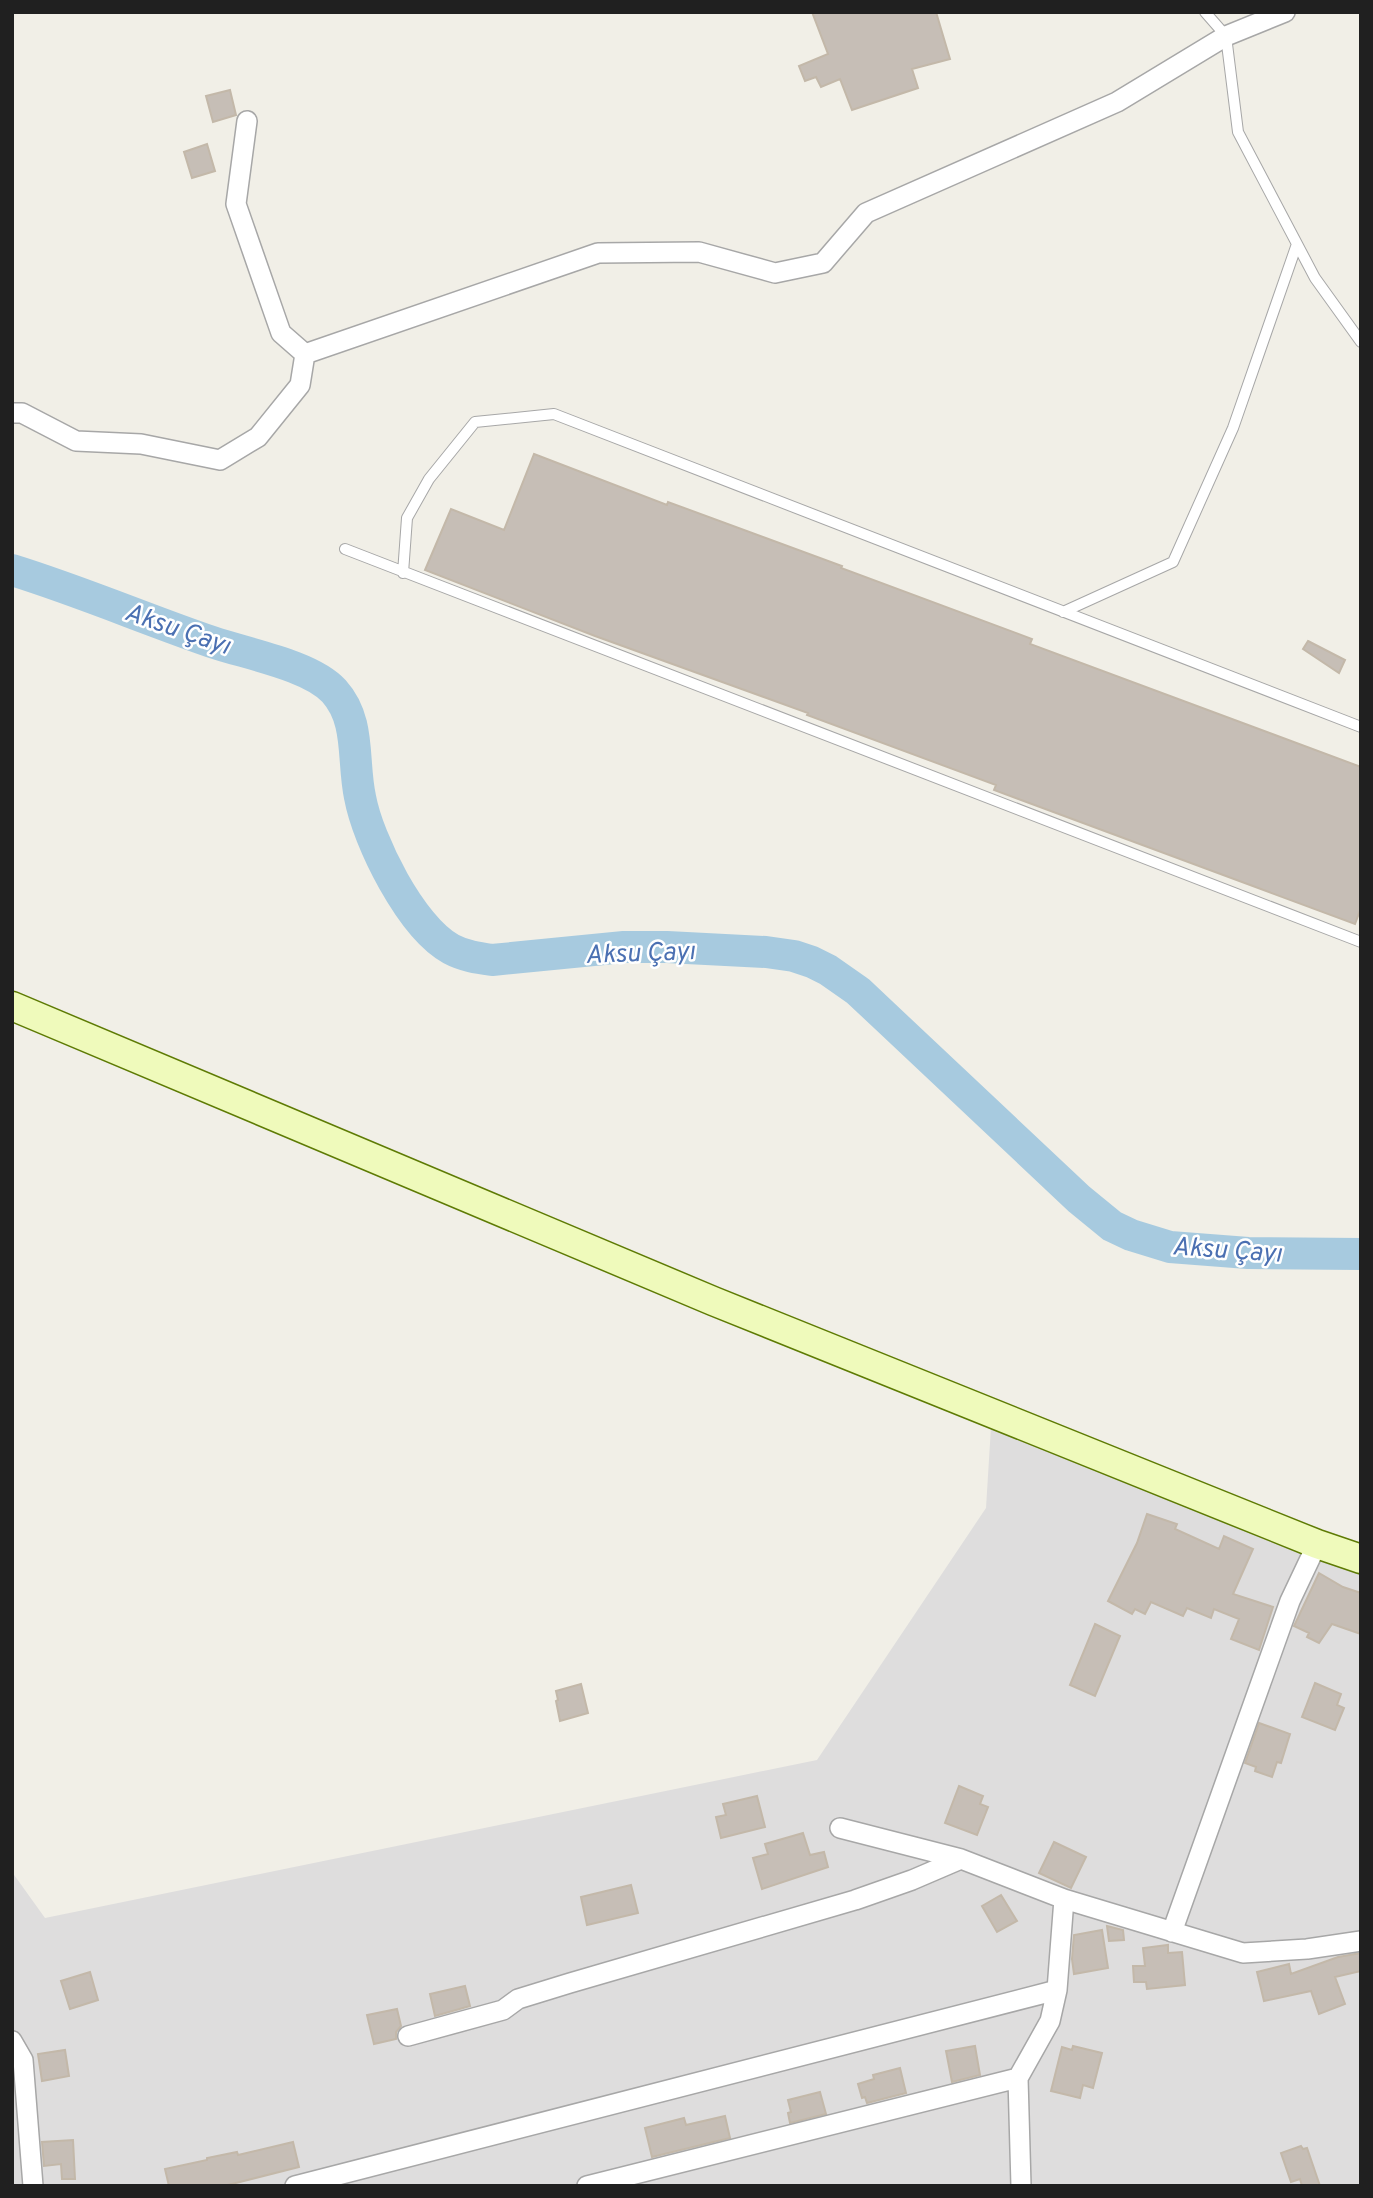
<svg xmlns="http://www.w3.org/2000/svg" width="1373" height="2198" font-family="Overpass,sans-serif">
	<style>
		.residential { fill: #dedddd }
		.lines { fill: none; stroke-linecap: round; stroke-linejoin: round }
		.river { stroke: #a7cadf; stroke-width: 32 }
		.building { fill: #c6beb6; stroke: #c3b8a9; stroke-width: 2 }
		.lane-casing { stroke: #a7a7a7; stroke-width: 12 }
		.street-casing { stroke: #a7a7a7; stroke-width: 22 }
		.secondary-casing { stroke: #5e7b04; stroke-width: 31 }
		.lane { stroke: #fff; stroke-width: 10 }
		.street { stroke: #fff; stroke-width: 19 }
		.secondary { stroke: #effabb; stroke-width: 28 }
		.labels { text-anchor: middle; stroke-width: 5; stroke-linejoin: round; paint-order: stroke }
		.water-label { font-size: 26px; font-style: italic; fill: #4b70b2; stroke: #fff }
	</style>
	<rect width="100%" height="100%" fill="#f1efe7"/>
	<path class="residential" d="M 991,1427 L 1361,1557 L 1361,2186 L 12,2186 L 12,1872 L 45,1918 L 817,1760 L 986,1508 Z"/>
	<g class="lines">
		<path class="river" d="M 12,570 C 80,591 145,619 212,642 C 247,654 310,665 334,691 C 361,721 352,760 360,797 C 368,841 411,927 451,949 C 464,956 478,958 492,960 L 624,947 L 667,947 L 766,952 L 794,956 L 812,962 L 828,970 L 858,991 L 1079,1199 L 1112,1226 L 1131,1235 L 1170,1247 L 1248,1253 L 1361,1254"/>
	</g>
	<path class="building" d="M 812,12 L 936,12 L 950,59 L 912,69 L 918,88 L 852,110 L 840,79 L 821,87 L 816,77 L 805,81 L 799,66 L 828,54 Z
		M 230,90 L 236,115 L 213,122 L 206,96 Z
		M 207,144 L 215,171 L 192,178 L 184,152 Z
		M 534,454 L 667,505 L 668,502 L 842,566 L 841,568 L 1032,639 L 1030,644 L 1361,767 L 1361,908 L 1355,924 L 994,790 L 996,785 L 807,715 L 808,713 L 595,636 L 425,570 L 451,509 L 504,530 Z
		M 1308,641 L 1345,660 L 1339,673 L 1303,649 Z
		M 1147,1514 L 1177,1524 L 1175,1529 L 1219,1549 L 1224,1536 L 1253,1549 L 1233,1594 L 1273,1607 L 1259,1650 L 1231,1639 L 1239,1619 L 1214,1609 L 1211,1618 L 1187,1608 L 1183,1616 L 1151,1602 L 1145,1614 L 1135,1609 L 1132,1614 L 1108,1601 L 1137,1543 Z
		M 1319,1573 L 1343,1587 L 1361,1593 L 1361,1634 L 1332,1624 L 1319,1643 L 1307,1637 L 1309,1633 L 1294,1626 Z
		M 1095,1624 L 1120,1636 L 1095,1696 L 1070,1685 Z
		M 1315,1683 L 1341,1694 L 1337,1705 L 1344,1708 L 1335,1730 L 1302,1717 Z
		M 581,1684 L 588,1713 L 560,1721 L 556,1701 L 558,1700 L 556,1691 Z
		M 1259,1723 L 1290,1734 L 1281,1763 L 1277,1762 L 1272,1777 L 1255,1771 L 1256,1767 L 1245,1763 Z
		M 959,1786 L 983,1796 L 980,1804 L 988,1807 L 977,1835 L 945,1823 Z
		M 757,1796 L 765,1827 L 721,1838 L 716,1817 L 726,1815 L 723,1804 Z
		M 803,1833 L 810,1855 L 824,1852 L 828,1867 L 762,1889 L 753,1858 L 768,1854 L 765,1844 Z
		M 1054,1842 L 1086,1857 L 1071,1888 L 1039,1873 Z
		M 631,1885 L 638,1913 L 587,1925 L 581,1897 Z
		M 1001,1895 L 1017,1921 L 997,1932 L 982,1906 Z
		M 1107,1926 L 1123,1930 L 1124,1940 L 1109,1941 Z
		M 1102,1930 L 1108,1968 L 1074,1974 L 1072,1959 L 1074,1935 Z
		M 1168,1945 L 1168,1953 L 1182,1952 L 1185,1985 L 1147,1989 L 1146,1982 L 1134,1982 L 1133,1966 L 1145,1966 L 1143,1948 Z
		M 1361,1953 L 1361,1971 L 1335,1977 L 1345,2004 L 1319,2014 L 1311,1991 L 1264,2001 L 1257,1972 L 1289,1964 L 1291,1974 L 1338,1957 Z
		M 90,1972 L 98,2000 L 70,2009 L 61,1981 Z
		M 465,1986 L 470,2006 L 435,2016 L 430,1994 Z
		M 397,2009 L 401,2026 L 396,2032 L 396,2039 L 374,2044 L 367,2015 Z
		M 975,2046 L 980,2075 L 952,2082 L 946,2051 Z
		M 1073,2046 L 1102,2053 L 1093,2088 L 1083,2085 L 1080,2098 L 1051,2091 L 1062,2047 L 1072,2050 Z
		M 65,2050 L 69,2076 L 42,2081 L 38,2054 Z
		M 900,2068 L 906,2093 L 867,2103 L 865,2097 L 862,2098 L 858,2084 L 874,2079 L 873,2075 Z
		M 820,2092 L 826,2114 L 790,2123 L 788,2113 L 791,2112 L 788,2100 Z
		M 725,2116 L 730,2138 L 652,2157 L 645,2128 L 684,2118 L 686,2125 Z
		M 73,2140 L 75,2179 L 62,2179 L 61,2164 L 44,2166 L 42,2142 Z
		M 293,2142 L 299,2167 L 224,2186 L 169,2186 L 165,2169 L 207,2160 L 207,2158 L 237,2152 L 238,2155 Z
		M 1301,2146 L 1303,2149 L 1307,2148 L 1320,2186 L 1302,2186 L 1300,2179 L 1291,2182 L 1281,2153 Z"/>
	<g class="lines">
		<defs>
			<path id="lane" d="M 1205,12 L 1226,36 L 1238,132 L 1315,278 L 1361,342
				M 345,549 L 1361,942
				M 403,573 L 407,518 L 429,479 L 475,422 L 554,414 L 1361,727
				M 1063,612 L 1173,562 L 1233,428 L 1297,244"/>
			<path id="street" d="M 247,121 L 236,204 L 281,333 L 305,354 L 598,253 L 699,252 L 775,273 L 823,263 L 866,213 L 1117,102 L 1226,36 L 1285,12
				M 12,413 L 22,413 L 76,441 L 141,444 L 220,460 L 258,437 L 300,385 L 305,354
				M 840,1828 L 961,1859 L 1064,1899 L 1243,1953 L 1307,1949 L 1361,1941
				M 1172,1932 L 1290,1601 L 1317,1544
				M 408,2036 L 503,2010 L 518,1999 L 570,1983 L 855,1900 L 912,1880 L 961,1859
				M 12,2041 L 23,2060 L 33,2186
				M 295,2186 L 1057,1990
				M 587,2186 L 1018,2078
				M 1021,2186 L 1018,2078 L 1050,2021 L 1057,1990 L 1064,1899"/>
			<path id="secondary" d="M 12,1006 L 713,1301 L 1317,1544 L 1361,1559"/>
		</defs>
		<use href="#lane" class="lane-casing"/>
		<use href="#street" class="street-casing"/>
		<use href="#secondary" class="secondary-casing"/>
		<use href="#lane" class="lane"/>
		<use href="#street" class="street"/>
		<use href="#secondary" class="secondary"/>
	</g>
	<g class="labels">
		<g class="water-label">
			<text transform="translate(178 628) rotate(19)" y="9">Aksu Çayı</text>
			<text transform="translate(640 952) rotate(-2)" y="9">Aksu Çayı</text>
			<text transform="translate(1227 1249) rotate(4)" y="9">Aksu Çayı</text>
		</g>
	</g>
	<rect width="1373" height="2198" fill="none" stroke="#202020" stroke-width="28"/>
</svg>
